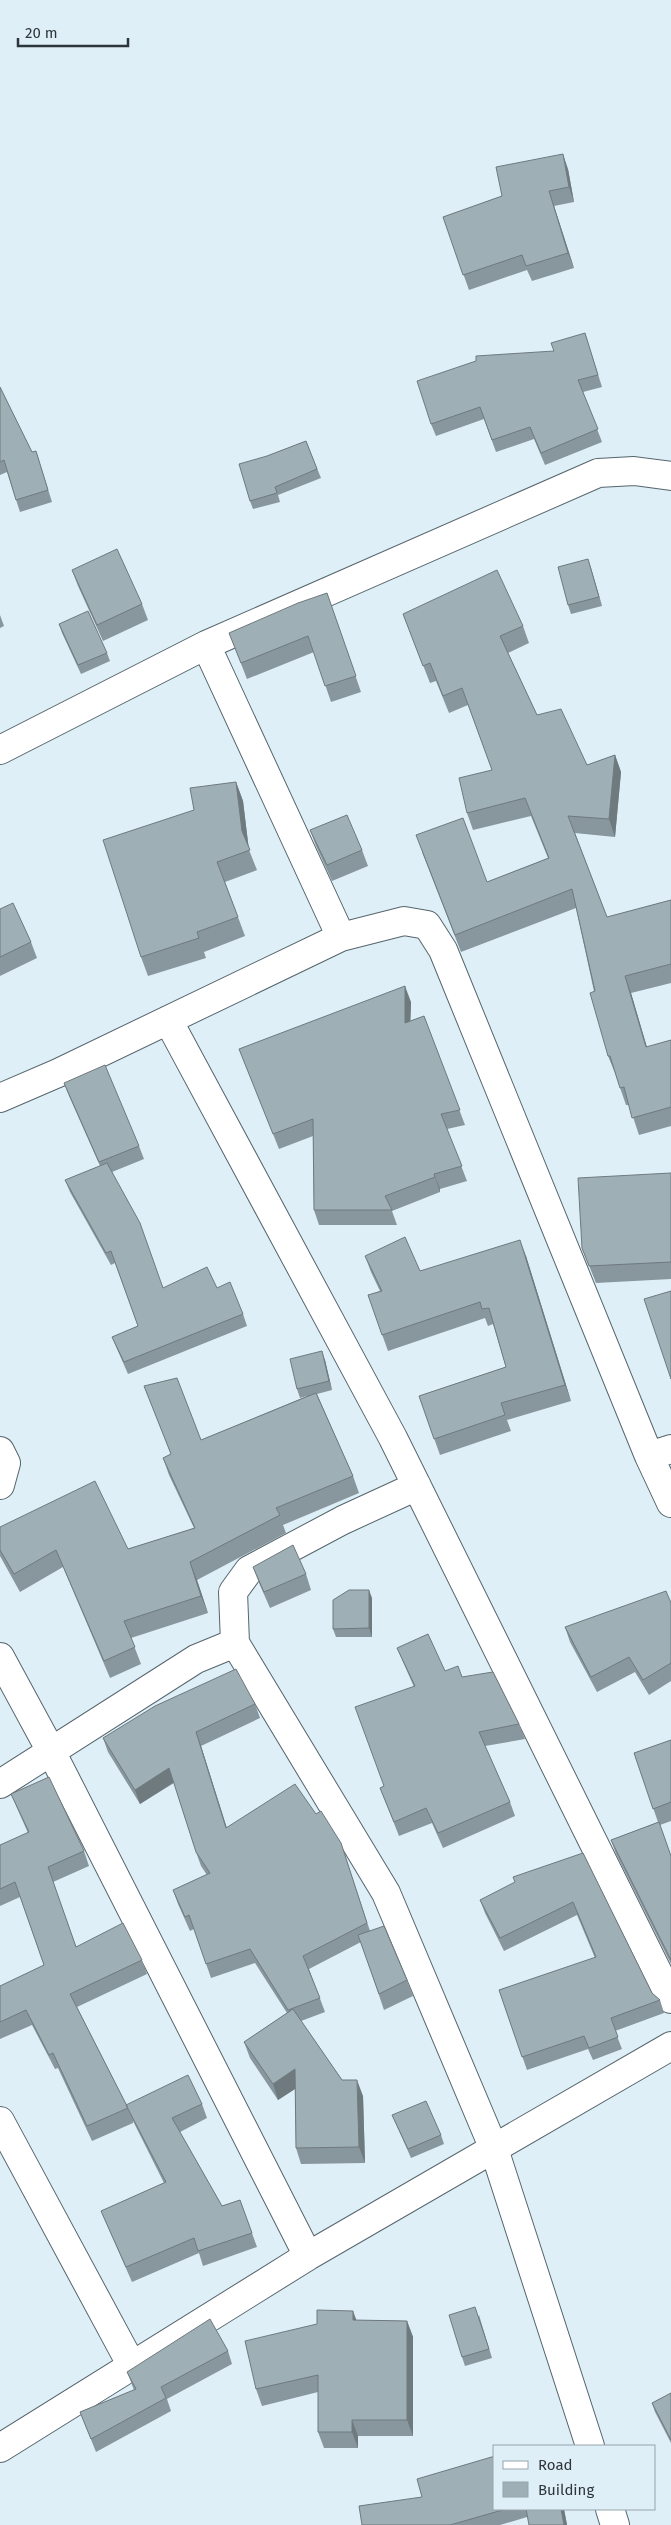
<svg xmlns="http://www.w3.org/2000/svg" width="671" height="2525" font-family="'Fira Sans',sans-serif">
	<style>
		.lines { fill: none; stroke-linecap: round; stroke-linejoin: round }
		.street-casing { stroke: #56656c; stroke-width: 30 }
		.street { stroke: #fff; stroke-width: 28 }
		.wall { fill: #88969d }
		.shaded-wall { fill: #6f7a7f }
		.building { fill: #9eafb6; stroke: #6f7a7f }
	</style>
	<rect width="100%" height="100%" fill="#deeff8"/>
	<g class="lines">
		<defs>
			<path id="street" d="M 206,645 L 341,937
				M 0,750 L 206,645 L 598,473 L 634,471 L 671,476
				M 168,1020 L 393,1438 L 671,1999
				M 0,1098 L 58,1073 L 341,937 L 404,921 L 427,925 L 443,950 L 649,1456 L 671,1503
				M 0,1451 L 6,1463 L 0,1485
				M 649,1456 L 671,1449
				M 417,1486 L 343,1520 L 249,1570 L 233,1592 L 235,1643 L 386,1893 L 494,2149 L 590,2446
				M 0,1657 L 52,1753 L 308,2256
				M 0,1784 L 196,1659 L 235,1643
				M 0,2121 L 132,2366
				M 0,2448 L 308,2256 L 671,2046
				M 610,2509 L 615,2525"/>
		</defs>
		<use href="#street" class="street-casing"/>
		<use href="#street" class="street"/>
	</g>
	<path class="wall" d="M 568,169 L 574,202 L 554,206 L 574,268 L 532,281 L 527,270 L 469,290 L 443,217 L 502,196 Z
		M 585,333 L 602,387 L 583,392 L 602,442 L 545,465 L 534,439 L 496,452 L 484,419 L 436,436 L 431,424 Z
		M 0,387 L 32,452 L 36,451 L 52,502 L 20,512 L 7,472 L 0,475 Z
		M 306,441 L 321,478 L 278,495 L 280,502 L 253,509 L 250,501 L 267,456 Z
		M 588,559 L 602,606 L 571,614 L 568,605 Z
		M 72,570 L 142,604 L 148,620 L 103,641 L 78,586 Z
		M 327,593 L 361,692 L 331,702 L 314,652 L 247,679 L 229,633 Z
		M 403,614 L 523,626 L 529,643 L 508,653 L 537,715 L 587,765 L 615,755 L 621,772 L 615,837 L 575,833 L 607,917 L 671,900 L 671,983 L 631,993 L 647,1047 L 671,1040 L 671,1126 L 639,1135 L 629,1105 L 626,1105 L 615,1073 L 608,1056 L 576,908 L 461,952 L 422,852 L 487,882 L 548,858 L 531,816 L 473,830 L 467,813 L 492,770 L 468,705 L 449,713 L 436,681 L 430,683 Z
		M 0,615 L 4,626 L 0,628 Z
		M 59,624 L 107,653 L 110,661 L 81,674 L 62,633 Z
		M 236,782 L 243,801 L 249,850 L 257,870 L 225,882 L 245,936 L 204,952 L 206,958 L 148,976 L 141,957 Z
		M 310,830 L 362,850 L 368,866 L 332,881 L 316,846 Z
		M 0,909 L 31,942 L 37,958 L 0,976 Z
		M 411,1002 L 410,1021 L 424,1016 L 465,1125 L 447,1129 L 467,1181 L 440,1189 L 440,1192 L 392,1211 L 397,1225 L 319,1225 L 314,1210 L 313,1136 L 279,1149 L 239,1049 Z
		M 64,1083 L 139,1146 L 144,1159 L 112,1172 L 163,1288 L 217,1288 L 243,1314 L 247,1326 L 128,1374 L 117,1349 L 112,1337 L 138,1326 L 115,1263 L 111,1265 L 70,1192 L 65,1180 L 100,1166 L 69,1096 Z
		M 671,1173 L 671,1279 L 596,1283 L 582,1248 Z
		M 365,1256 L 420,1271 L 526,1256 L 571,1401 L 507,1420 L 511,1431 L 440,1455 L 419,1396 L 506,1367 L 493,1324 L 488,1326 L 485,1318 L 388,1351 L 368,1295 L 380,1291 L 371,1272 Z
		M 325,1360 L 332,1390 L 317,1394 L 353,1476 L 359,1493 L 283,1525 L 286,1533 L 197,1580 L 208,1613 L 131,1638 L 141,1664 L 110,1678 L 63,1567 L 20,1592 L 0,1556 L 0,1527 L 128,1549 L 194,1528 L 169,1475 L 163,1458 L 171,1454 L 144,1386 L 201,1440 L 307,1396 L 300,1398 L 297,1389 Z
		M 253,1567 L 306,1574 L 311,1590 L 270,1608 L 259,1583 Z
		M 372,1598 L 372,1637 L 336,1637 L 333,1629 Z
		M 671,1603 L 671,1681 L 649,1695 L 635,1672 L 597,1692 L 570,1642 L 565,1627 Z
		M 397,1648 L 445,1671 L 462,1677 L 519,1724 L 525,1739 L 485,1746 L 510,1802 L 515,1816 L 443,1848 L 432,1823 L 399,1836 L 380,1788 L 384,1786 L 414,1687 L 403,1662 Z
		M 255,1704 L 260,1718 L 201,1746 L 227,1828 L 316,1814 L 341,1843 L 370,1931 L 407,1980 L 413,1996 L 384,2010 L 361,1942 L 309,1969 L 325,2012 L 301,2021 L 342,2080 L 363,2096 L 365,2163 L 301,2164 L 296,2148 L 295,2089 L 278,2100 L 250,2058 L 244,2042 L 287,2013 L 255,1963 L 211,1978 L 194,1929 L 190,1931 L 178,1904 L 173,1890 L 207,1875 L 201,1866 L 196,1852 L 174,1783 L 140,1804 L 108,1752 L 103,1738 Z
		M 671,1740 L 671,1821 L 660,1825 L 671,1856 L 671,1964 L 616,1854 L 611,1840 L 658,1822 L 634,1753 Z
		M 11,1794 L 84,1851 L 89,1866 L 53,1882 L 76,1946 L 142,1960 L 147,1974 L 77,2007 L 127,2106 L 202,2104 L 207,2118 L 180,2132 L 222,2206 L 240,2200 L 257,2247 L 203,2266 L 199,2253 L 132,2282 L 107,2225 L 101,2211 L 164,2183 L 133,2121 L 133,2123 L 92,2141 L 58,2068 L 55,2069 L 32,2025 L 0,2039 L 0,1986 L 44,1965 L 20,1897 L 0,1906 L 0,1845 L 28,1833 L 17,1808 Z
		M 583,1853 L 652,1993 L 660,2000 L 664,2013 L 615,2031 L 622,2049 L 593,2060 L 588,2049 L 527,2070 L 499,1990 L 595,1958 L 577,1915 L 504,1951 L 485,1913 L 480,1900 Z
		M 392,2115 L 441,2135 L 444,2144 L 411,2158 Z
		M 479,2315 L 492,2358 L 465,2366 L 462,2357 Z
		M 356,2320 L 407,2321 L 413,2337 L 413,2436 L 358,2436 L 358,2448 L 324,2448 L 318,2432 L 318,2392 L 262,2406 L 256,2389 Z
		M 228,2351 L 232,2364 L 167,2399 L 171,2411 L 96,2452 L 80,2412 L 134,2390 L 127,2372 Z
		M 671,2393 L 671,2443 L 655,2412 L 652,2403 Z
		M 495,2509 L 564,2509 L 567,2525 L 527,2517 L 500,2525 L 362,2525 Z"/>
	<path class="shaded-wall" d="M 563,154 L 568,169 L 574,202 L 569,187 Z
		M 549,191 L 554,206 L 574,268 L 568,253 Z
		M 588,559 L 591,568 L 602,606 L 599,597 Z
		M 615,755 L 621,772 L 615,837 L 609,819 Z
		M 236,782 L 243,801 L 249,851 L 242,831 Z
		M 625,976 L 631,993 L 652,1065 L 646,1047 Z
		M 405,986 L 411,1002 L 410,1039 L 405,1023 Z
		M 434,1174 L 440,1189 L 440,1192 Z
		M 520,1240 L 526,1256 L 571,1401 L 565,1385 Z
		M 322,1351 L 325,1360 L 332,1390 L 329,1381 Z
		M 190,1562 L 197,1580 L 208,1613 L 201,1596 Z
		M 369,1590 L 372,1598 L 372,1637 L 369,1628 Z
		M 196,1732 L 201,1746 L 231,1842 L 226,1828 Z
		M 169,1768 L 174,1782 L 140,1804 L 135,1790 Z
		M 295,2069 L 301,2085 L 278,2100 L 273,2084 Z
		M 357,2080 L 363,2096 L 365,2163 L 359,2147 Z
		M 353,2311 L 359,2327 L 353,2320 Z
		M 407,2321 L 413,2337 L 413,2436 L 407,2420 Z
		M 352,2420 L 358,2436 L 358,2448 L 352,2432 Z
		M 561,2509 L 564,2509 L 567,2525 L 564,2525 Z"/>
	<path class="building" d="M 563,154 L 569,187 L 549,191 L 568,253 L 526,266 L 522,255 L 463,275 L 443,217 L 502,196 L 496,167 Z
		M 585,333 L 598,375 L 578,380 L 598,429 L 541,453 L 530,427 L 492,440 L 480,407 L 431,424 L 417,381 L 476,361 L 476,356 L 554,351 L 551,343 Z
		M 0,387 L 32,452 L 36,451 L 48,490 L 16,500 L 4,460 L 0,462 Z
		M 306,441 L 317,469 L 275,487 L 277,493 L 250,501 L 239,464 L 267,456 Z
		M 117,549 L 142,604 L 97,625 L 72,570 Z
		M 588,559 L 599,597 L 568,605 L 558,567 Z
		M 497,570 L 523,626 L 500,636 L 537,715 L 561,709 L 587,765 L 615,755 L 609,819 L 568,816 L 607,917 L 671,900 L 671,964 L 625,976 L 646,1047 L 671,1040 L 671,1107 L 632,1118 L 624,1087 L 620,1088 L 610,1056 L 608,1056 L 590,993 L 595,991 L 572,889 L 455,935 L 416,835 L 463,818 L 487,882 L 549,858 L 525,798 L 467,813 L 459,778 L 492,770 L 462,688 L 443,696 L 430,663 L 423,666 L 403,614 Z
		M 327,593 L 356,676 L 325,686 L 308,636 L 241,663 L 229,633 L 298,603 Z
		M 88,611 L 107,653 L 78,665 L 59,624 Z
		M 236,782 L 242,831 L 250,850 L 217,862 L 238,917 L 197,932 L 199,938 L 141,957 L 103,840 L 194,810 L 190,788 Z
		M 347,815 L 362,850 L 327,865 L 310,830 Z
		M 13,903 L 31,942 L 0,957 L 0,909 Z
		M 405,986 L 405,1023 L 424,1016 L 460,1110 L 441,1114 L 462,1166 L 434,1174 L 435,1177 L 385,1196 L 392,1210 L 314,1210 L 313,1119 L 273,1134 L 239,1049 Z
		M 105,1065 L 139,1146 L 99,1162 L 64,1083 Z
		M 107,1163 L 140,1223 L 163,1288 L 207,1267 L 217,1288 L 230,1282 L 243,1314 L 124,1362 L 112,1337 L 138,1326 L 111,1251 L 106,1253 L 65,1180 Z
		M 671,1173 L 671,1262 L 589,1266 L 582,1248 L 578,1178 Z
		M 405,1237 L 420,1271 L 520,1240 L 565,1385 L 501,1403 L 505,1415 L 434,1439 L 419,1396 L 506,1367 L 489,1308 L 482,1309 L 480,1302 L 382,1335 L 368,1295 L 382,1291 L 365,1256 Z
		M 671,1291 L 671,1379 L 644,1299 Z
		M 322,1351 L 329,1381 L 297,1389 L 290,1359 Z
		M 177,1378 L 201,1440 L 316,1393 L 353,1476 L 276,1508 L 280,1515 L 190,1562 L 201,1596 L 124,1621 L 135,1647 L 104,1661 L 56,1550 L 14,1574 L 0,1550 L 0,1527 L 95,1481 L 128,1549 L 195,1528 L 163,1458 L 171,1454 L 144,1386 Z
		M 293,1545 L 306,1574 L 264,1592 L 253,1567 Z
		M 349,1590 L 369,1590 L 369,1628 L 333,1629 L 333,1600 Z
		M 666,1591 L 671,1603 L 671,1663 L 643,1680 L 629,1657 L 591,1677 L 565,1627 Z
		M 428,1634 L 445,1671 L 458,1666 L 462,1677 L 493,1672 L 519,1724 L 479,1732 L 510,1802 L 438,1833 L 426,1808 L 394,1822 L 380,1788 L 384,1786 L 355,1707 L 415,1686 L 397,1648 Z
		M 236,1669 L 255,1704 L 196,1732 L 226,1828 L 295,1784 L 316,1814 L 321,1811 L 341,1843 L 367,1923 L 303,1956 L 320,1998 L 288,2010 L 250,1949 L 206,1964 L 189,1915 L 185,1917 L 173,1890 L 210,1873 L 196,1852 L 169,1768 L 135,1790 L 103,1738 L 155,1706 Z
		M 671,1740 L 671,1802 L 653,1809 L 634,1753 Z
		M 49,1777 L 84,1851 L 48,1867 L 76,1947 L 123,1923 L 142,1960 L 70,1994 L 128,2108 L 87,2126 L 53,2053 L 49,2055 L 26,2010 L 0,2022 L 0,1986 L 44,1965 L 15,1882 L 0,1889 L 0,1845 L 29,1832 L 11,1794 Z
		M 659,1822 L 671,1856 L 671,1960 L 611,1840 Z
		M 583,1853 L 652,1993 L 660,2000 L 611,2018 L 618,2037 L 589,2048 L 584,2036 L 522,2057 L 499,1990 L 596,1957 L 573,1902 L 500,1938 L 480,1900 L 515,1882 L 513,1877 Z
		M 384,1926 L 407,1980 L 379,1994 L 358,1935 Z
		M 293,2009 L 342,2080 L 357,2080 L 359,2147 L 296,2148 L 295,2069 L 273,2084 L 244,2042 Z
		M 188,2075 L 202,2104 L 172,2118 L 222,2206 L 240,2200 L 252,2233 L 198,2251 L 194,2238 L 126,2267 L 101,2211 L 166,2182 L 126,2105 Z
		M 426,2101 L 441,2135 L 408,2149 L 392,2115 Z
		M 475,2307 L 489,2349 L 462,2357 L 449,2315 Z
		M 317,2310 L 353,2311 L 353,2320 L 407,2321 L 407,2420 L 352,2420 L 352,2432 L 318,2432 L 318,2375 L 256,2389 L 245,2341 L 317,2324 Z
		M 210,2319 L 228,2351 L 161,2387 L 166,2398 L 91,2439 L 80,2412 L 136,2389 L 127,2372 Z
		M 671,2393 L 671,2440 L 652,2403 Z
		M 495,2456 L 495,2509 L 506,2509 L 450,2525 L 362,2525 L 359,2506 L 422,2497 L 417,2479 Z
		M 526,2509 L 561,2509 L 564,2525 L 529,2525 Z"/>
	<rect x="493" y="2445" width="162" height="65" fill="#deeff8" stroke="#98a5ab"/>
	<rect x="503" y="2461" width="25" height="8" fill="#ffffff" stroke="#98a5ab"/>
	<text x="538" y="2470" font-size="15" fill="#2e3538">Road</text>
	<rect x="503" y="2482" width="25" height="15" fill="#9eafb6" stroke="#98a5ab"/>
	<text x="538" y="2495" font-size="15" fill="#2e3538">Building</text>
	<path d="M18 38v8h110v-8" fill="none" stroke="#2e3538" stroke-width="2.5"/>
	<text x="25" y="38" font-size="15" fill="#2e3538" stroke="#deeff8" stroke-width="4" paint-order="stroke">20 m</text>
</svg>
